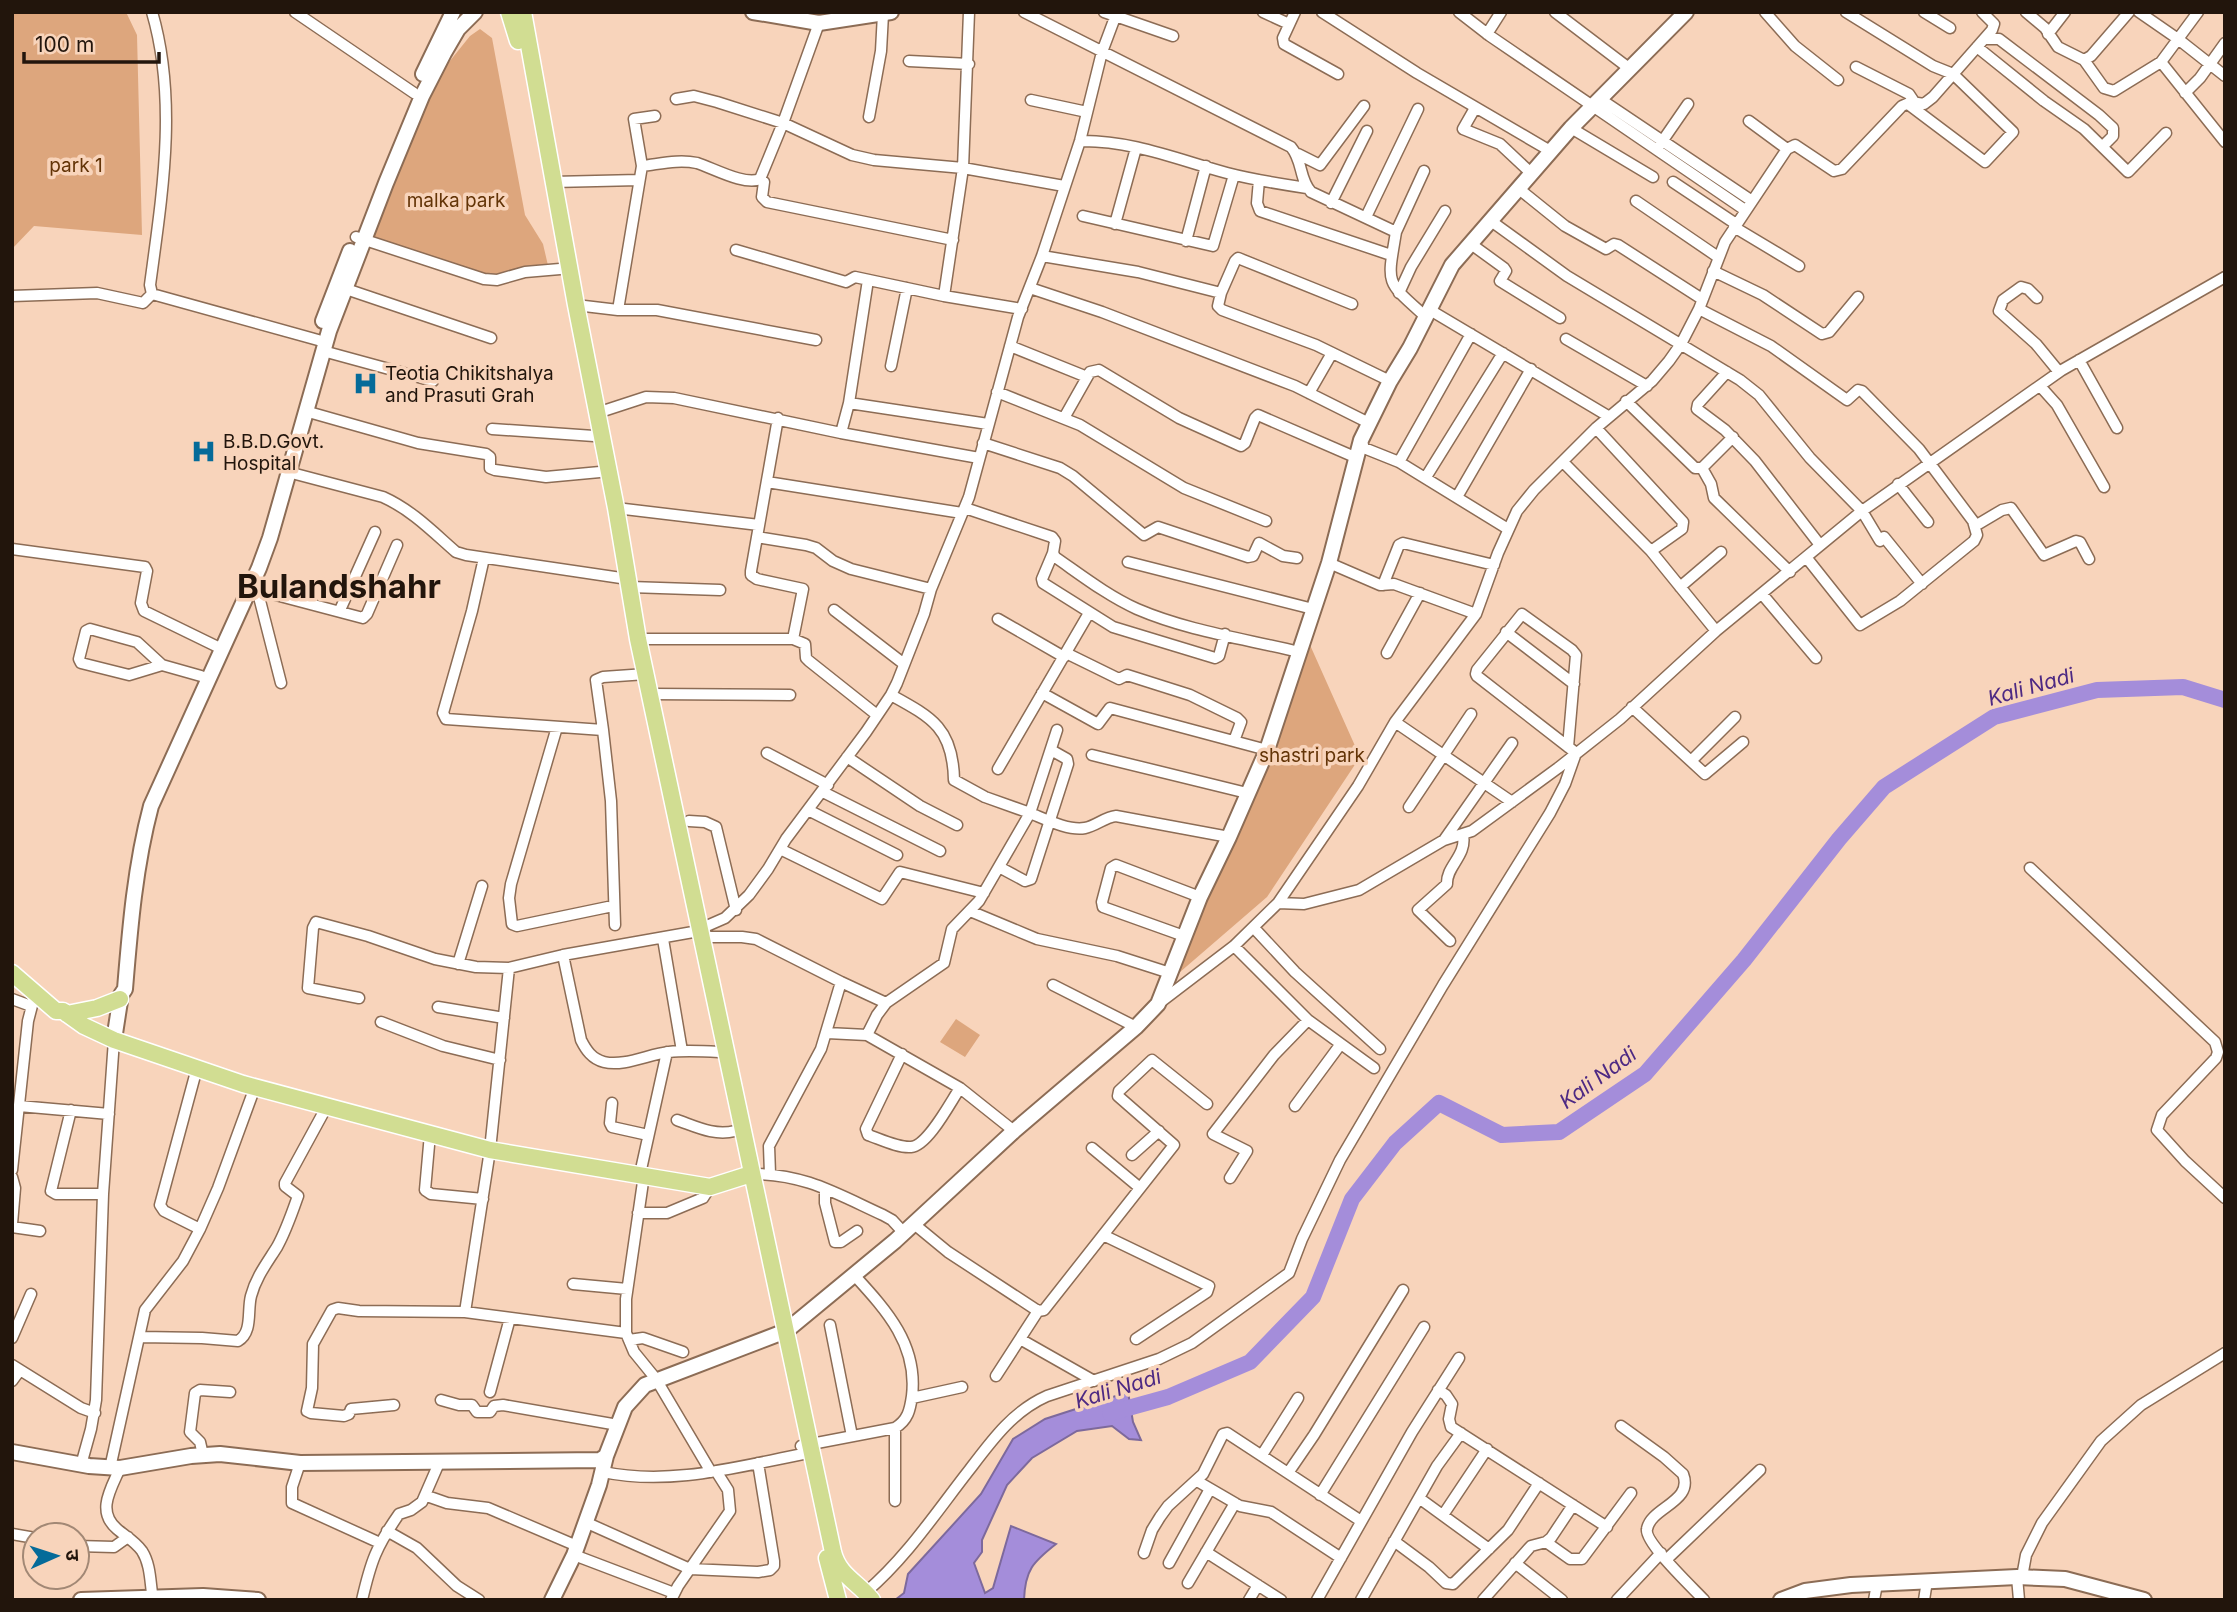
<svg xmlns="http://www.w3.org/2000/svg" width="2237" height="1612" font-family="Inter,'Noto Sans Devanagari',sans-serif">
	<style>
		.green { fill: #dda67d }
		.water { fill: #a48dda; stroke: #7d699c; stroke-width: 2 }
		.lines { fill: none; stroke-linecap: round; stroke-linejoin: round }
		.river { stroke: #a48dda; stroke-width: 16 }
		.street-casing { stroke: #8c6c55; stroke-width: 13 }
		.secondary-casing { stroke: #8c6c55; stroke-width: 18 }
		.primary-casing { stroke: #fff; stroke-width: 19 }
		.street { stroke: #fff; stroke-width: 10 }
		.secondary { stroke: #fff; stroke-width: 14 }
		.primary { stroke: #d1dd92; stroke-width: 16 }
		.labels { text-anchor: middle; stroke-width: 7; stroke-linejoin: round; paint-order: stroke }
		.park-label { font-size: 19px; fill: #633407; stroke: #f8d4bb }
		.poi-label { font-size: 19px; fill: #22150c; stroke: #f8d4bb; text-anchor: start }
		.water-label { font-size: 21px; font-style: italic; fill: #4d2983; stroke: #f8d4bb }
		.town-label { font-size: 33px; font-weight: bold; fill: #22150c; stroke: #f8d4bb }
	</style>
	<rect width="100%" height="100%" fill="#f8d4bb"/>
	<path class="green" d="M 12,12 L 126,12 L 137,35 L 142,235 L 34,226 L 12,249 Z
		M 480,29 L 492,38 L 525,215 L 543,244 L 550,274 L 475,276 L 367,245 L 437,77 L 470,36 Z
		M 1310,645 L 1360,757 L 1267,897 L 1165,985 L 1288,706 Z
		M 956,1019 L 980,1035 L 965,1057 L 940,1042 Z"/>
	<path class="water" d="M 1128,1392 L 1133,1422 L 1141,1440 L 1129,1439 L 1112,1426 L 1077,1431 L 1032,1458 L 1007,1485 L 982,1540 L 982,1552 L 974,1563 L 985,1593 L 993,1588 L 1011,1526 L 1056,1544 C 1033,1562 1025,1570 1024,1600 L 895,1600 L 904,1593 L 908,1574 L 981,1494 L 1013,1439 L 1045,1419 Z"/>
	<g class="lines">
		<path class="river" d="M 1110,1413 L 1168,1397 L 1250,1362 L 1313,1297 L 1352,1199 L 1395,1143 L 1439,1103 L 1502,1135 L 1559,1132 L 1645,1074 L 1744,960 L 1839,839 L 1884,787 L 1994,717 L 2097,690 L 2183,687 L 2225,700"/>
		<defs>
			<path id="street" d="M 152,12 C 178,101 162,195 150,285 L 152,294 L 318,340
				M 295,12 L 414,93
				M 1024,12 L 1291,147 C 1303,161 1299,179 1311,192 L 1396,232 C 1387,286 1385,280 1426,317
				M 1104,12 L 1173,36
				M 1263,12 L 1289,24
				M 1295,12 L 1283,38 L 1284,44 L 1338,74
				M 1322,12 L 1417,73 L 1552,152
				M 1459,12 L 1490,36 L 1745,210
				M 1555,12 L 1630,69
				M 1765,12 L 1795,46 L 1838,80
				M 1846,12 L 1933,66 L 1953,74 L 2013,132 L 1985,162 L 1908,104
				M 1924,12 L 1950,28
				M 2026,12 L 2045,28 L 2058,47 L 2084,60 L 2091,56 L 2129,12
				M 2139,12 L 2178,39 L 2225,76
				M 1487,34 L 1501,12
				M 2048,34 L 2065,12
				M 1985,39 L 1999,39 L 2099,115 L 2113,128 L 2113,136 L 2103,146
				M 1977,47 L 2044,101 L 2084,129 L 2128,172 L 2166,133
				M 2084,60 L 2104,88 L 2114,91 L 2161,62 L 2225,142
				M 909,61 L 969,64
				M 2161,62 L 2198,12
				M 1856,67 L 1909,94 L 1915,103
				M 2185,93 L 2200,78 L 2225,43
				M 676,99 L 694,96 L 717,102 L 783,123 L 852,155 L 874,160 L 963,168 L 1064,186
				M 1600,99 L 1752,201
				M 1031,100 L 1087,112
				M 1475,108 L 1463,129 L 1500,144 L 1532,174
				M 869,117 L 881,51 L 883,14
				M 1749,121 L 1787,149
				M 1571,128 L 1653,177
				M 1080,141 C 1131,140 1179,160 1227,173 C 1254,180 1280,184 1307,188
				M 1659,146 L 1688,104
				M 1298,154 L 1320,165 L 1364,106
				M 642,166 L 634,119 L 655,116
				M 760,179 L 764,182 L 762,197 L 767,202 L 953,240
				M 1259,180 L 1257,203 L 1260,211 L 1391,255
				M 553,182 L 639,180
				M 1673,182 L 1736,224
				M 1519,189 L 1565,226 L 1606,249 L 1614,244 L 1618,245 L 1702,299
				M 1636,201 L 1718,257
				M 1331,203 L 1367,131
				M 1083,216 L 1213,246 L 1234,175
				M 1366,217 L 1418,109
				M 1491,221 L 1567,276 L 1740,380 L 1759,395 L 1810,458 L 1862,511 L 1880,541
				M 1115,224 L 1136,148
				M 1734,227 L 1799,266
				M 1396,232 L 1424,171
				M 356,237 L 484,279 L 497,280 L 525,272 L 560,269
				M 1186,241 L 1206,166
				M 1471,244 L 1504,268 L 1506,271 L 1500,281 L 1560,318
				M 736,250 L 846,282 L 855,277 L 944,296 L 1022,309
				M 1042,256 L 1138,272 L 1221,293 L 1235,261 L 1238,258 L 1352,304
				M 1713,271 L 1763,295 L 1822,334 L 1829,332 L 1858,297
				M 1030,288 L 1102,312 L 1295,386 L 1369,423
				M 346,289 L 491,338
				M 1221,293 L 1218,306 L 1222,310 L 1316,345 L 1390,381
				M 1399,293 L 1411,267 L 1445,211
				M 12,296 L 97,293 L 143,303 L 152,294
				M 944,296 L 963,168 L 969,12
				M 2037,298 L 2028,289 L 2021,287 L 2003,300 L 1999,311 L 2036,344 L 2059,372
				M 576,305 L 618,310 L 657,310 L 816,340
				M 1699,309 L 1771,346 L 1847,400 L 1858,390 L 1862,391 L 1919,449 L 1973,521 L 1977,535 L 1974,541 L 1900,601 L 1860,625 L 1806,557
				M 618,310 L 642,166 C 660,164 678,159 697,163 C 713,168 745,186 760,179 L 783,123 L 819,23
				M 1430,310 L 1608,416
				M 1566,339 L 1647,386
				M 1010,346 L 1087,377
				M 323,351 L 433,381
				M 2079,360 L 2117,428
				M 891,366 L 907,288
				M 1727,372 L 1698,404 L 1697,409 L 1725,430 L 1755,461 L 1820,545
				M 2040,386 L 2057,405 L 2104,487
				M 997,392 L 1080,425 L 1184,488 L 1266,521
				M 1309,393 L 1332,353
				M 1626,401 L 1695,468 L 1702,468 L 1733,437
				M 849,403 L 988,424
				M 305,411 L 418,443 L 486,454 L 490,457 L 490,468 L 495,470 L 546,477 L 600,472
				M 597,413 L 646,397 L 674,398 L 841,433 L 979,458
				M 778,418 L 751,571 L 751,575 L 757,579 L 803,589 L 793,639
				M 1064,418 L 1090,372 L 1099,370 L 1179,418 L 1241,446 L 1245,443 L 1255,418 L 1258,415 L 1357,458
				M 1596,428 L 1683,522 L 1682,529 L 1651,551
				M 492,429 L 594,436
				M 841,433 L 849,403 L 868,280
				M 1361,440 L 1364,448 L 1399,462 L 1508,529
				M 983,443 L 1060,468 L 1073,476 L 1144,535 L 1158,527 L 1248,557 L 1253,556 L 1259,543 L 1283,556 L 1297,558
				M 1399,462 L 1471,334
				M 1563,462 L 1651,551 L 1716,631
				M 1702,468 L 1711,484 L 1714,498 L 1790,572
				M 288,472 L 383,497 C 412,510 433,532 456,552 L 466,555 L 621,578
				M 1426,477 L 1503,353
				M 767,482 L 962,513
				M 1898,484 L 1928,522
				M 1457,497 L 1531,369
				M 616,508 L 759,525
				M 965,508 L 1052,537 L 1055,541 L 1053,553 L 1055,557 C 1081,575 1108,596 1137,609 C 1188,631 1246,639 1299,652
				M 1975,526 L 2002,510 L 2011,508 L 2044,555 L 2076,541 L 2080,542 L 2089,559
				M 757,537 L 806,545 L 816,548 L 833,561 L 851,569 L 931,589
				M 1884,537 L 1922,584
				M 12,549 L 145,567 L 147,571 L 141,603 L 144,611 L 222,649
				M 1053,553 L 1042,579 L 1043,583 L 1113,627 L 1215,658 L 1219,656 L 1225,634
				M 484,558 L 472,611 L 443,713 L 446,719 L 603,730 L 596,680 L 603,677 L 646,674
				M 1128,562 L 1313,609
				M 1329,563 L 1380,585 L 1394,584 L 1476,614
				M 256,585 L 281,683
				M 1383,585 L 1399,545 L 1403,543 L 1494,565
				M 630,587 L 720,590
				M 1680,587 L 1721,552
				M 257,590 L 363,618 L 367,614 L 397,545
				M 1762,594 L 1816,658
				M 340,610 L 375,532
				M 834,610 L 904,664
				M 998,619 L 1064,657
				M 1506,632 L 1574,684
				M 638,639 L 793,639 L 805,644 L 806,658 L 809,661 L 877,715
				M 1066,653 L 1119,679 L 1127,675 L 1190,695 L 1237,718 L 1241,722 L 1234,741
				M 1387,653 L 1420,593
				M 162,665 L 129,675 L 81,663 L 79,659 L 86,631 L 90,629 L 137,642 L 162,665 L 201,676
				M 1042,693 L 1098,724 L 1110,708 L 1267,750
				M 650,694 L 790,695
				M 1632,707 L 1705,774 L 1743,742
				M 1395,722 L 1512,802
				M 557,727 L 511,884 L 509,898 L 512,924 L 517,926 L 608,907
				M 603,730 L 611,801 L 615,925
				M 1057,730 L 1030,813 C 1045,819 1068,831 1085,828 C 1096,826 1105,817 1116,816 L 1229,837
				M 767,753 L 828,785
				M 1092,755 L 1247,793
				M 847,757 L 920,806 L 957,825
				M 1691,761 L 1735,717
				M 998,769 L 1089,613
				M 823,792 L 940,851
				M 1409,807 L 1471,714
				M 808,810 L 897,855
				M 689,821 L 705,822 L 716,827 L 736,910
				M 1444,840 L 1512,743
				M 780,849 L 882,899 L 900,872 L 984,893
				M 999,867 L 1025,881 L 1031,879 L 1068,764 L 1067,759 L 1051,750
				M 2030,868 L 2215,1042 L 2218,1052 L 2216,1058 L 2162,1115 L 2157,1130 L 2185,1161 L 2225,1198
				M 1278,903 L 1304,904 L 1359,890 L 1444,840 L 1472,831 L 1558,768 L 1620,719 L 1716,631 L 1862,511 L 2062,370 L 2225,277
				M 970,911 L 1037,939 L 1117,956 L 1170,973
				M 1254,928 L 1295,972 L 1380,1049
				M 1184,936 L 1103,907 L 1102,902 L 1111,868 L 1116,865 L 1200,897
				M 699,937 L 742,937 L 756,939 L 841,982 L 886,1003
				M 663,939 L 682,1051
				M 1450,941 L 1418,910 L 1447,884 C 1446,866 1467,856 1463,835
				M 1234,946 L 1308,1020 L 1374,1068
				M 563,955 L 581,1040 C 586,1050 592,1059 604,1062 C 624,1067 649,1054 669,1052 C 685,1050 702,1051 719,1052
				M 458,964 L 482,886
				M 509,968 L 490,1150 L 465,1312 L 626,1333
				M 1053,985 L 1136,1027
				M 359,998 L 308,988 L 313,928 L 316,922 L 368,936 L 435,959 L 476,967 L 509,968 L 563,955 L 693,932 L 725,918 L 749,895 L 768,869 L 786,839 L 866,732 L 891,695 L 897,683 L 924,614 L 931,589 L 969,497 L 1018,317 L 1042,256 L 1080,141 L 1102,52 L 1117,12
				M 12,999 L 31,1006
				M 1158,1004 L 1234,946 L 1278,903 L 1358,786 L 1395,722 L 1476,614 L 1498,553 L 1517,511 L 1534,490 L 1596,428 L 1652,381 L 1669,361 L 1681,344 L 1699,309 L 1725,242 L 1787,149 L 1795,145 L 1834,171 L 1842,169 L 1902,106 L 1911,102 L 1924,104 L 1933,97 L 1992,30 L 1994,24 L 1982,12
				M 438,1007 L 504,1018
				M 381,1022 L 443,1046 L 500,1060
				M 827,1033 L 867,1035 L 877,1015 L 886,1003 L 944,963 L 952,929 L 979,901 L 1030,813 L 985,797 L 954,780 C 953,729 933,718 891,695
				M 867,1035 L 960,1088 L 1014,1131
				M 902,1054 L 866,1129 L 868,1135 C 880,1139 898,1148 911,1147 C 928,1146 951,1101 960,1088
				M 197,1068 L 160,1205 L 164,1211 L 200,1229
				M 612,1103 L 610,1123 L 612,1127 L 648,1135
				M 19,1106 L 109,1114
				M 1295,1106 L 1340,1045
				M 71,1110 L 51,1191 L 56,1194 L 103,1194
				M 677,1120 C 697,1127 714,1136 735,1131
				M 430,1134 L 425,1190 L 431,1194 L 483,1199
				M 1092,1148 L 1140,1188
				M 1132,1155 L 1159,1131
				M 12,1170 L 28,1021 L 35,994
				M 640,1174 L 667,1052
				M 751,1174 C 803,1173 837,1194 883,1215 L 892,1220 L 904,1233
				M 770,1174 L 769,1146 L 821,1049 L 841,982
				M 644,1175 L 626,1299 L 626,1333 L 634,1352 L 656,1379 L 711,1472
				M 12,1177 L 15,1188 L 12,1224
				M 1230,1178 L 1247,1151 L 1213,1134 L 1274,1055 L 1308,1020
				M 825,1189 L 825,1203 L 835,1242 L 841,1242 L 857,1231
				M 638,1213 L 667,1213 L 703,1198 L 710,1187
				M 914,1224 L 948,1252 L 1038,1311 L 1044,1310 L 1174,1145 L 1118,1096 L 1119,1091 L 1152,1060 L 1207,1104
				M 12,1227 L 40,1231
				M 1103,1235 L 1209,1286 L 1207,1292 L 1136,1339
				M 573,1284 L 627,1289
				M 830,1325 L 852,1436
				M 140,1337 L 202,1338 L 238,1341 C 253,1332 247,1311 251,1296 C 256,1277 267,1263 277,1247 C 286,1231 292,1213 298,1196 L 285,1186 L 285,1183 L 327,1106
				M 12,1338 L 31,1294
				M 1020,1339 L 1094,1381
				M 629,1340 L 643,1338 L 683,1352
				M 12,1365 L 81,1408 L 95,1413
				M 996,1376 L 1038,1311
				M 12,1381 L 20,1370
				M 1438,1390 L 1446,1395 L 1452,1404 L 1449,1419 L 1451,1427 L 1607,1527
				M 490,1392 L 510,1318
				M 912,1398 L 962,1387
				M 441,1400 L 459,1405 L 472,1405 L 477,1412 L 490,1412 L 494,1406 L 503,1405 L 618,1425
				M 394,1405 L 351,1409 L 349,1414 L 344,1416 L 311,1413 L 307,1411 L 312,1388 L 313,1344 L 332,1310 L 338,1308 L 359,1311 L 465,1312
				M 1621,1426 L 1664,1457 L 1683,1474 C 1694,1502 1651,1507 1647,1529 C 1644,1542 1693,1588 1704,1600
				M 801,1446 L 895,1428 C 908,1420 910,1410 912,1396 C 918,1345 887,1311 855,1276
				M 203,1455 L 200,1442 L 190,1432 L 195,1393 L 200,1390 L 230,1392
				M 1262,1455 L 1298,1398
				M 300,1463 L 292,1487 L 292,1503 L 380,1543
				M 81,1465 L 91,1429 L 96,1400 L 103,1194 L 114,1040
				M 110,1468 L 145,1310 L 183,1261 L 200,1229 L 218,1188 L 255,1087
				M 120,1468 C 111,1489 96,1511 117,1529 C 125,1536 135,1541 142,1551 C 151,1565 150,1583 153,1600
				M 603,1472 C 671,1486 736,1467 803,1454
				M 1288,1473 L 1314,1435 L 1403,1290
				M 1197,1481 L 1240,1506 L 1271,1512 L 1341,1558
				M 1320,1495 L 1424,1327
				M 427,1496 L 447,1503 L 488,1508 L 577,1546
				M 1419,1498 L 1489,1549
				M 895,1501 L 895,1428
				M 1443,1515 L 1487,1449
				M 585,1522 L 690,1569 L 758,1572 L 770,1570 L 774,1566 L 774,1561 L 758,1463
				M 387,1531 L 417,1548 L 457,1586 L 479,1600
				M 12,1534 L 35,1538
				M 1394,1541 L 1429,1567 L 1446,1583 L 1453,1584 L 1508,1530 L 1539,1483
				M 1546,1542 L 1570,1559 L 1582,1559 L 1631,1493
				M 77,1546 L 114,1547 L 128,1537
				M 1206,1552 L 1281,1600
				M 1144,1553 L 1152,1530 L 1160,1517 L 1168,1506 L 1203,1474 L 1223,1434 L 1227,1433 L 1361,1521
				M 574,1555 L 674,1593
				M 1667,1559 L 1760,1470
				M 1169,1563 L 1210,1489
				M 1515,1563 L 1562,1600
				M 2017,1577 L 2019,1600
				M 2022,1577 L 2026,1555 L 2042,1523 L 2101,1441 L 2141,1405 L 2225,1353
				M 1188,1583 L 1235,1503
				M 866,1592 C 907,1557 937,1511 970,1469 C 992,1440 1013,1411 1047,1396 L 1159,1359 L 1192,1343 L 1289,1273 L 1302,1239 L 1340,1160 L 1443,985 L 1550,813 L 1565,784 L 1576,753 L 1477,676 L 1476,674 L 1477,670 L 1522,614 L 1572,650 L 1576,655 L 1568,747
				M 362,1600 C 371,1561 376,1547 399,1514 L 411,1510 L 422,1502 L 439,1463
				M 671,1600 L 678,1586 L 730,1511 L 728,1490 L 716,1471
				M 1249,1600 L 1258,1585
				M 1317,1600 L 1412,1432 L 1459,1358
				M 1361,1600 L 1437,1466 L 1461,1433
				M 1483,1600 L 1531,1546 L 1546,1542 L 1551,1538 L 1573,1505
				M 1617,1600 L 1661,1553
				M 1874,1600 L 1877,1584
				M 1924,1600 L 1927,1581"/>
			<path id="secondary" d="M 753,12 L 819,23 L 891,12
				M 423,74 L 453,12
				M 323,321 L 350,251
				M 114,1040 L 121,995 L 125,989 C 130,928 135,866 151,806 L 259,568 L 270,538 L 329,331 L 386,183 L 422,96 L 444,53 L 458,29 L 475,12
				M 12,1452 L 89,1466 L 120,1468 L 191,1456 L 220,1454 L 300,1463 L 600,1460 L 606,1456 L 625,1407 L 645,1385 L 786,1331 L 895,1241 L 1014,1131 L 1136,1027 L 1158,1004 L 1200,897 L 1229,837 L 1267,750 L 1329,563 L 1361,440 L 1390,381 L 1410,348 L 1452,265 L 1571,128 L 1686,12
				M 81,1600 L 203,1596 L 258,1600
				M 552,1600 L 574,1555 L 599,1485 L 606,1456
				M 1781,1600 L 1805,1591 L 1851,1585 L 2017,1577 L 2065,1579 L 2144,1600"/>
			<path id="primary" d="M 509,12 L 518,41
				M 523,12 L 576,305 L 616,508 L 638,639 L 833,1552 C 839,1576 858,1582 872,1600
				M 12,973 L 56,1011 L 63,1011 L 84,1026 L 114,1040 L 243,1084 L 490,1150 L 710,1187 L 751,1174
				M 67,1014 L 97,1008 L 120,999
				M 827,1558 L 838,1600"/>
		</defs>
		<use href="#street" class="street-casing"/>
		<use href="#secondary" class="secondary-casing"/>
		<use href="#primary" class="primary-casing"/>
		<use href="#street" class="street"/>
		<use href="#secondary" class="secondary"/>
		<use href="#primary" class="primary"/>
	</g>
	<defs>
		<symbol id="hospital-bare" viewBox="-9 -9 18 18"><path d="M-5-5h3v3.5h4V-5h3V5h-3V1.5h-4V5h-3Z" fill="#056b99" stroke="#f8d4bb" stroke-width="2.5" paint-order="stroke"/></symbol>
	</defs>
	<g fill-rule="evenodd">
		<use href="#hospital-bare" x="348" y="366" width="35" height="35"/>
		<use href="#hospital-bare" x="186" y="434" width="35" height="35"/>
	</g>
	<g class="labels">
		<g class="park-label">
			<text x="76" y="172">park 1</text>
			<text x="456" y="207">malka park</text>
			<text x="1312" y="762">shastri park</text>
		</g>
		<g class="poi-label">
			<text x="385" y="380">Teotia Chikitshalya<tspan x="385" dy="22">and Prasuti Grah</tspan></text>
			<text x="223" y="448">B.B.D.Govt.<tspan x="223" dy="22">Hospital</tspan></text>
		</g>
		<g class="water-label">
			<text transform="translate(2031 687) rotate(-16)" y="7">Kali Nadi</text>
			<text transform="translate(1598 1078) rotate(-36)" y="7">Kali Nadi</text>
			<text transform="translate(1118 1389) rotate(-17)" y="7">Kali Nadi</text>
		</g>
		<g class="town-label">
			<text x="339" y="598">Bulandshahr</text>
		</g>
	</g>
	<rect width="2237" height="1612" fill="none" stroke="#22150c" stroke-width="28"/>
	<g transform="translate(56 1556) rotate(87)"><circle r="33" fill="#f8d4bb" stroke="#a28875" stroke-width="2"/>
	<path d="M0-5L12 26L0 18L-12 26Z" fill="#056b99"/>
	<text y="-10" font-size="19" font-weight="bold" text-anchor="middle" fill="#22150c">उ</text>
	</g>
	<path d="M24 52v10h135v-10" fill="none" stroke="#22150c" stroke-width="3.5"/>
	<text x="35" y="52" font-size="21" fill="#22150c" stroke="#f8d4bb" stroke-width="5" paint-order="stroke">100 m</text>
</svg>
